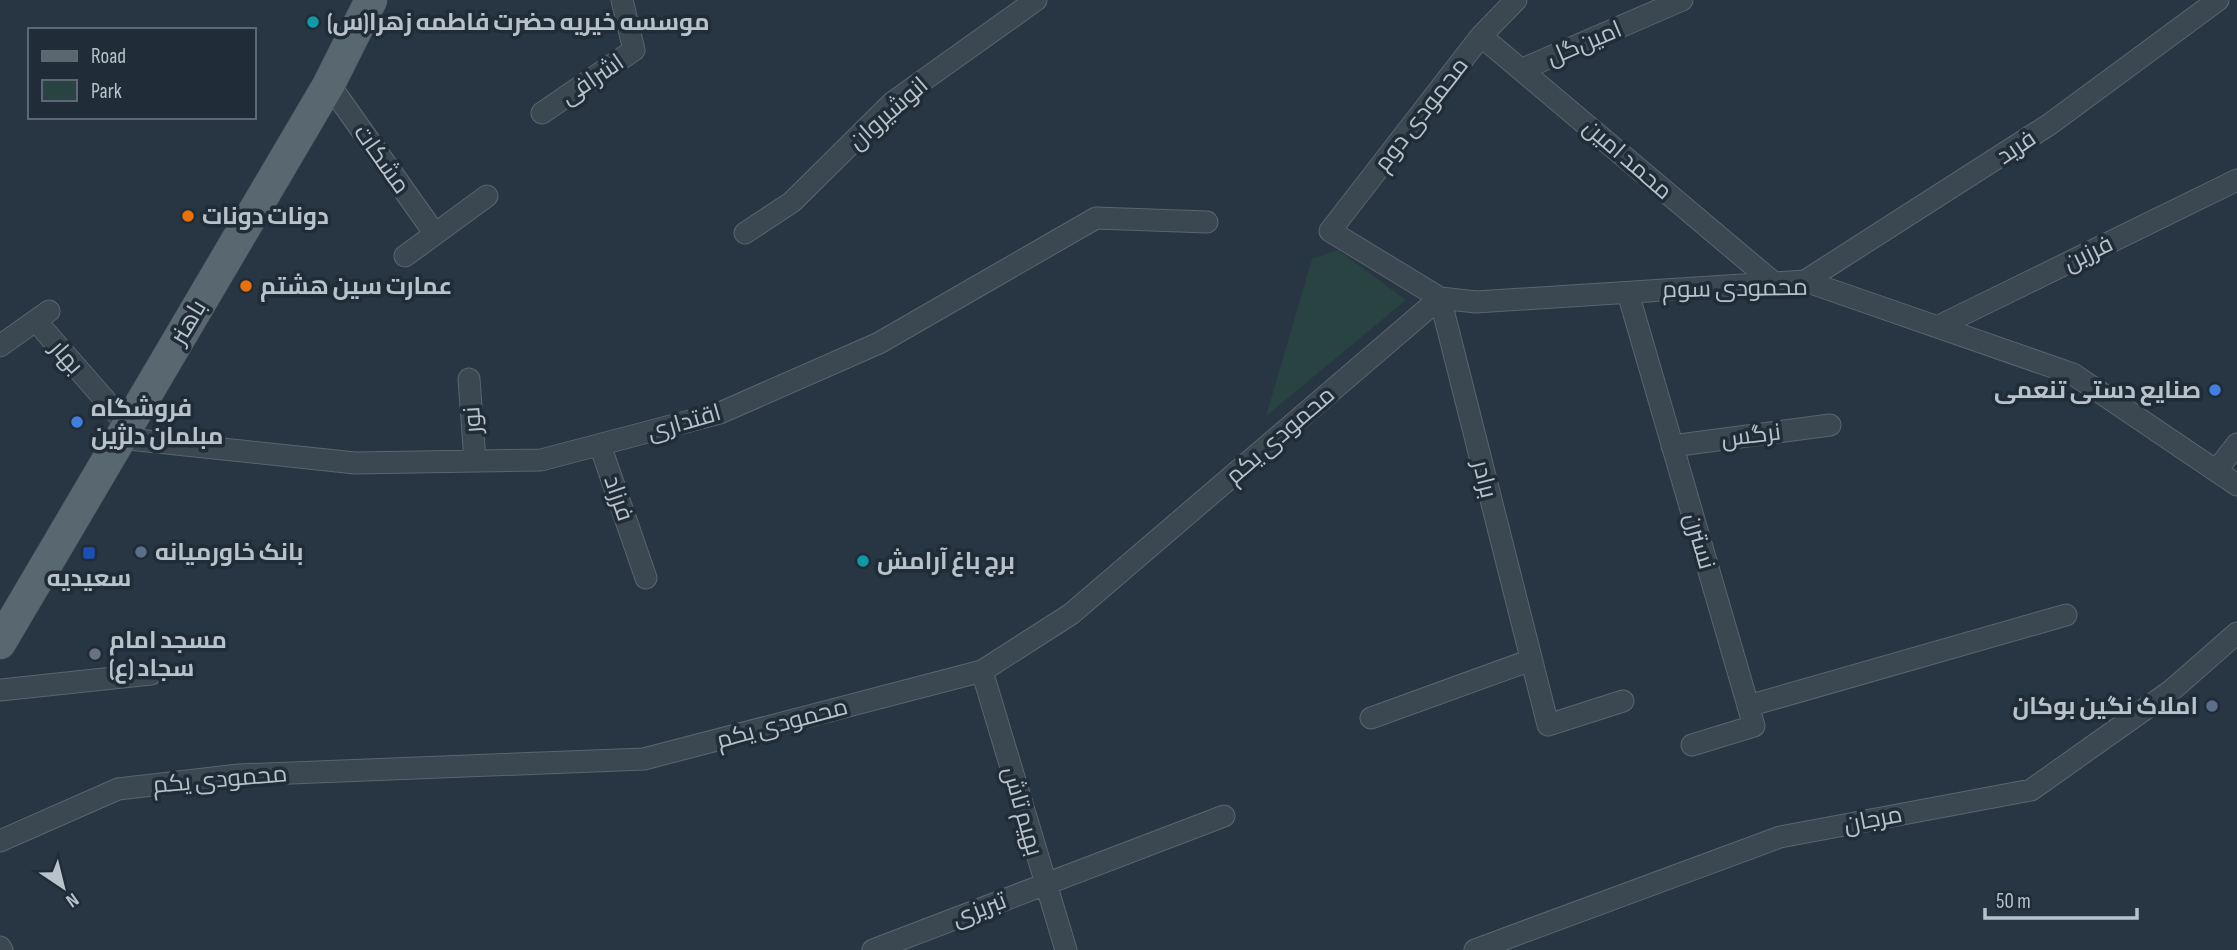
<svg xmlns="http://www.w3.org/2000/svg" width="2237" height="950" font-family="'Sofia Sans Condensed',Cairo,sans-serif">
	<style>
		.green { fill: #294342 }
		.lines { fill: none; stroke-linecap: round; stroke-linejoin: round }
		.minor-casing { stroke: #59656f; stroke-width: 23 }
		.primary-casing { stroke: #48535e; stroke-width: 33 }
		.minor { stroke: #3b4751; stroke-width: 21 }
		.primary { stroke: #596771; stroke-width: 32 }
		.culture-dot { fill: #0f9aa8; stroke: #202c37; stroke-width: 2.5 }
		.food-dot { fill: #e8710a; stroke: #202c37; stroke-width: 2.5 }
		.shop-dot { fill: #3f7fe0; stroke: #202c37; stroke-width: 2.5 }
		.service-dot { fill: #5c6f8a; stroke: #202c37; stroke-width: 2.5 }
		.transit-dot { fill: #1a4fb4; stroke: #202c37; stroke-width: 2.5 }
		.worship-dot { fill: #6b7280; stroke: #202c37; stroke-width: 2.5 }
		.labels { text-anchor: middle; stroke-width: 7; stroke-linejoin: round; paint-order: stroke }
		.poi-label { font-size: 24px; font-weight: bold; fill: #b8c2cb; stroke: #202c37; text-anchor: start }
		.street-label { font-size: 24px; fill: #b8c2cb; stroke: #202c37 }
	</style>
	<rect width="100%" height="100%" fill="#273642"/>
	<path class="green" d="M 1338,250 L 1406,300 L 1266,416 L 1312,259 Z"/>
	<g class="lines">
		<defs>
			<path id="minor" d="M 1516,0 L 1481,36 L 1330,231 L 1440,298 L 1476,302 L 1805,281 L 2073,374 L 2237,485
				M 1481,36 L 1774,283
				M 1523,69 L 1682,0
				M 329,84 L 435,234
				M 542,113 L 634,50 L 622,0
				M 745,233 L 792,202 L 893,102 L 1036,0
				M 405,256 L 487,196
				M 1805,281 L 2050,124 L 2218,0
				M 1628,293 L 1754,726 L 1692,745
				M 36,321 L 127,425
				M 1939,326 L 2237,180
				M 0,346 L 49,311
				M 469,379 L 475,461
				M 119,438 L 355,463 L 541,460 L 720,413 L 879,343 L 1096,218 L 1207,222
				M 600,445 L 646,578
				M 1672,446 L 1830,425
				M 2216,471 L 2237,444
				M 982,671 L 1066,950
				M 0,690 L 151,674
				M 1748,706 L 2066,615
				M 1371,718 L 1531,660
				M 0,841 L 118,789 L 239,775 L 644,759 L 982,671 L 1071,614 L 1440,298 L 1548,725 L 1623,701
				M 0,947 L 2,950
				M 873,950 L 1224,816
				M 1475,950 L 1780,837 L 2031,790 L 2172,690 L 2237,633"/>
			<path id="primary" d="M 0,643 L 329,84 L 371,0"/>
		</defs>
		<use href="#minor" class="minor-casing"/>
		<use href="#primary" class="primary-casing"/>
		<use href="#minor" class="minor"/>
		<use href="#primary" class="primary"/>
	</g>
	<g class="culture-dot">
		<circle cx="313" cy="22" r="7"/>
		<circle cx="863" cy="561" r="7"/>
	</g>
	<g class="food-dot">
		<circle cx="188" cy="216" r="7"/>
		<circle cx="246" cy="286" r="7"/>
	</g>
	<g class="shop-dot">
		<circle cx="2215" cy="390" r="7"/>
		<circle cx="77" cy="422" r="7"/>
	</g>
	<g class="service-dot">
		<circle cx="141" cy="552" r="7"/>
		<circle cx="2212" cy="706" r="7"/>
	</g>
	<rect class="transit-dot" x="82" y="546" width="14" height="14" rx="3.5"/>
	<circle class="worship-dot" cx="95" cy="654" r="7"/>
	<g class="labels">
		<g class="poi-label">
			<text x="327" y="30">موسسه خیریه حضرت فاطمه زهرا(س)</text>
			<text x="202" y="224">دونات دونات</text>
			<text x="260" y="294">عمارت سین هشتم</text>
			<text x="2201" y="398" text-anchor="end">صنایع دستی تنعمی</text>
			<text x="91" y="416">فروشگاه<tspan x="91" dy="28">مبلمان دلژین</tspan></text>
			<text x="155" y="560">بانک خاورمیانه</text>
			<text x="877" y="569">برج باغ آرامش</text>
			<text x="89" y="586" text-anchor="middle">سعیدیه</text>
			<text x="109" y="648">مسجد امام<tspan x="109" dy="28">سجاد (ع)</tspan></text>
			<text x="2198" y="714" text-anchor="end">املاک نگین بوکان</text>
		</g>
		<g class="street-label">
			<text transform="translate(1584 43) rotate(-23)" y="8">امین‌گل</text>
			<text transform="translate(592 79) rotate(-34)" y="8">اشرافی</text>
			<text transform="translate(888 113) rotate(-41)" y="8">انوشیروان</text>
			<text transform="translate(1421 114) rotate(-52)" y="8">محمودی دوم</text>
			<text transform="translate(2016 147) rotate(-34)" y="8">فرید</text>
			<text transform="translate(382 159) rotate(55)" y="8">مشکات</text>
			<text transform="translate(1628 159) rotate(41)" y="8">محمد امین</text>
			<text transform="translate(2088 253) rotate(-26)" y="8">فرزین</text>
			<text transform="translate(1735 288) rotate(-1)" y="8">محمودی سوم</text>
			<text transform="translate(188 322) rotate(-59)" y="8">باهنر</text>
			<text transform="translate(67 357) rotate(49)" y="8">بهار</text>
			<text transform="translate(472 420) rotate(-94)" y="8">نور</text>
			<text transform="translate(684 422) rotate(-16)" y="8">اقتداری</text>
			<text transform="translate(1280 435) rotate(-41)" y="8">محمودی یکم</text>
			<text transform="translate(1751 435) rotate(-7)" y="8">نرگس</text>
			<text transform="translate(1485 479) rotate(76)" y="8">برادر</text>
			<text transform="translate(619 498) rotate(71)" y="8">فرزاد</text>
			<text transform="translate(1700 541) rotate(74)" y="8">نسترن</text>
			<text transform="translate(782 723) rotate(-15)" y="8">محمودی یکم</text>
			<text transform="translate(220 779) rotate(-5)" y="8">محمودی یکم</text>
			<text transform="translate(1023 811) rotate(74)" y="8">بهیم تاش</text>
			<text transform="translate(1873 819) rotate(-11)" y="8">مرجان</text>
			<text transform="translate(979 909) rotate(-21)" y="8">تبریزی</text>
		</g>
	</g>
	<rect x="28" y="28" width="228" height="91" fill="#202c37" stroke="#5d6872" stroke-width="2"/>
	<rect x="42" y="51" width="35" height="10" fill="#596771" stroke="#5d6872" stroke-width="2"/>
	<text x="91" y="63" font-size="21" fill="#b8c2cb">Road</text>
	<rect x="42" y="80" width="35" height="21" fill="#294342" stroke="#5d6872" stroke-width="2"/>
	<text x="91" y="98" font-size="21" fill="#b8c2cb">Park</text>
	<g transform="translate(63 887) rotate(145)" stroke="#202c37" stroke-width="5" paint-order="stroke">
	<path d="M0-5L12 26L0 18L-12 26Z" fill="#b8c2cb"/>
	<text y="-10" font-size="19" font-weight="bold" text-anchor="middle" fill="#b8c2cb">N</text>
	</g>
	<path d="M1985 908v10h152v-10" fill="none" stroke="#b8c2cb" stroke-width="3.5"/>
	<text x="1996" y="908" font-size="21" fill="#b8c2cb" stroke="#202c37" stroke-width="5" paint-order="stroke">50 m</text>
</svg>
